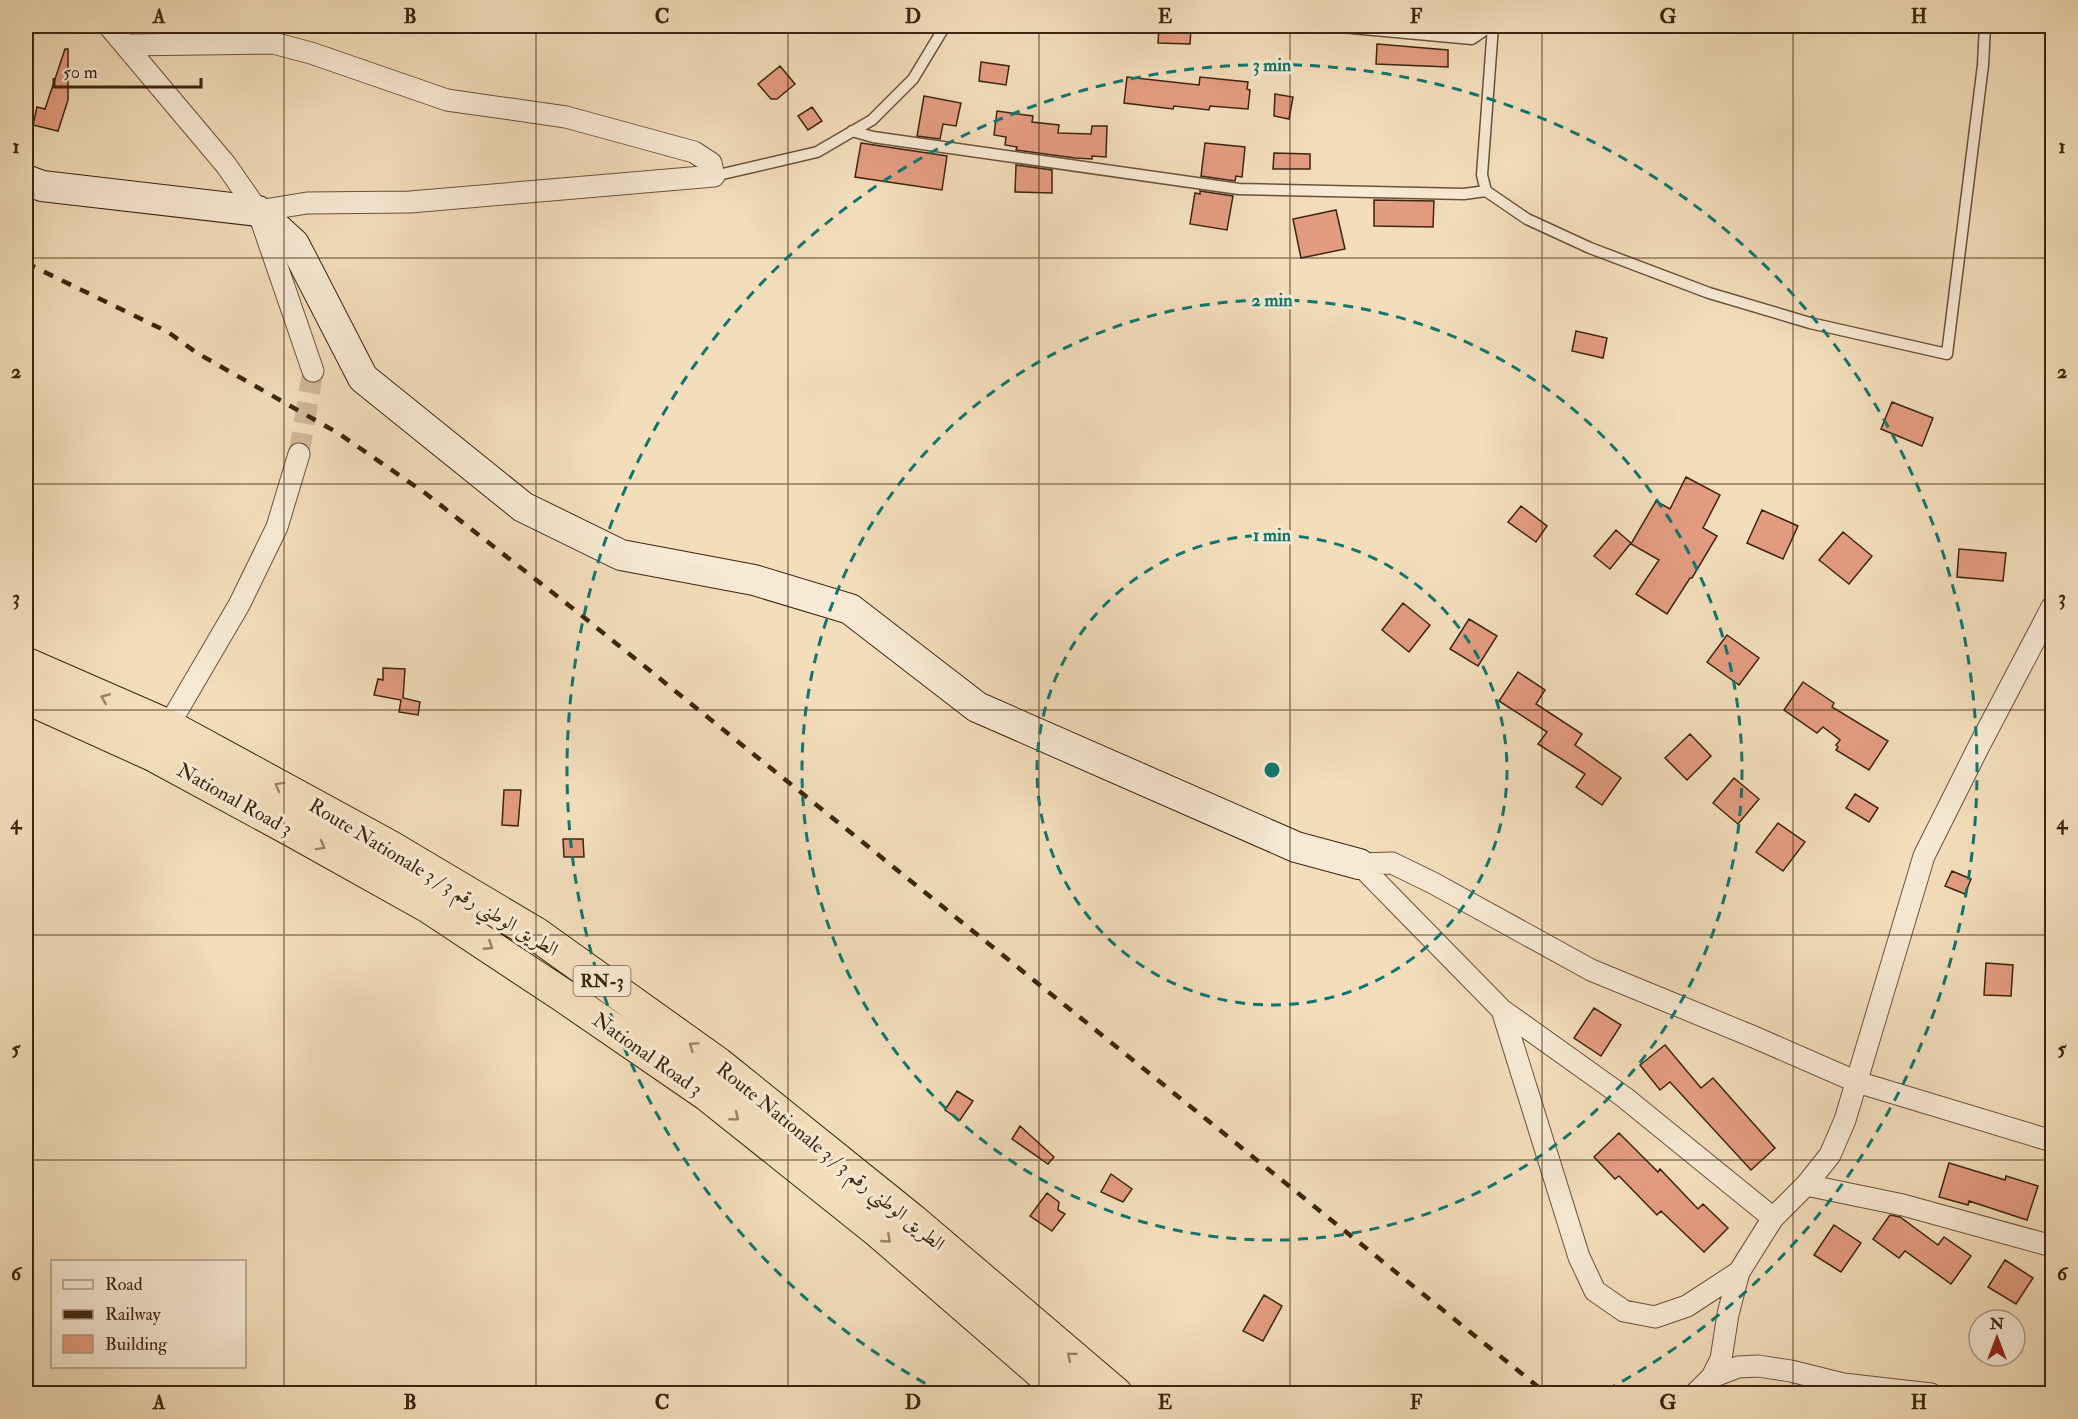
<svg xmlns="http://www.w3.org/2000/svg" width="2078" height="1419" font-family="'IM FELL Double Pica',Amiri,serif">
	<style>
		.building { fill: #e49c81; stroke: #3d250f; stroke-width: 1.5 }
		.lines { fill: none; stroke-linecap: round; stroke-linejoin: round }
		.street-tunnel { stroke: #cfb899; stroke-width: 21; stroke-dasharray: 21 10; stroke-linecap: butt }
		.lane-casing { stroke: #6a533a; stroke-width: 13 }
		.street-casing { stroke: #6a533a; stroke-width: 23 }
		.secondary-casing { stroke: #3d250f; stroke-width: 32 }
		.highway-casing { stroke: #3d250f; stroke-width: 35 }
		.lane { stroke: #f7e9d3; stroke-width: 10 }
		.street { stroke: #f7e9d3; stroke-width: 21 }
		.secondary { stroke: #f7e9d3; stroke-width: 30 }
		.highway { stroke: #f3ddbb; stroke-width: 33 }
		.rail { stroke: #3d250f; stroke-width: 4.5; stroke-dasharray: 10 10; stroke-linecap: butt }
		.oneway { stroke: #988165 }
		.grid { fill: none; stroke: #3d250f; stroke-width: 1.5; stroke-opacity: 0.55 }
		.ring { fill: none; stroke: #0f766e; stroke-width: 3; stroke-dasharray: 10 8 }
		.labels { text-anchor: middle; stroke-width: 6; stroke-linejoin: round; paint-order: stroke }
		.shield { fill: #f7e9d3; stroke: #75604a; stroke-width: 1.5 }
		.shield-label { font-size: 18px; font-weight: bold; fill: #3d250f }
		.street-label { font-size: 20px; fill: #3d250f; stroke: #f7e9d3 }
		.centre { fill: #0f766e; stroke: #f7e9d3; stroke-width: 3 }
		.ring-label { font-size: 18px; text-anchor: middle; font-weight: bold; fill: #0f766e; stroke: #f7e9d3; stroke-width: 6; stroke-linejoin: round; paint-order: stroke }
		.neatline { fill: none; stroke: #3d250f; stroke-width: 2 }
		.grid-label { font-size: 20px; text-anchor: middle; font-weight: bold; fill: #3d250f }
	</style>
	<rect width="100%" height="100%" fill="#f3ddbb"/>
	<filter id="stains"><feTurbulence type="fractalNoise" baseFrequency=".00333" numOctaves="4"/><feColorMatrix values="0 0 0 0 .2 0 0 0 0 .09 0 0 0 0 .02 0 0 0 .5 -.17"/></filter>
	<radialGradient id="worn" r=".72"><stop offset=".6" stop-color="#630" stop-opacity="0"/><stop offset="1" stop-color="#630" stop-opacity=".3"/></radialGradient>
	<path class="building" d="M 1159,28 L 1191,29 L 1190,44 L 1158,43 Z
		M 1377,44 L 1448,50 L 1448,67 L 1376,64 Z
		M 65,49 L 68,49 L 68,100 L 58,131 L 33,125 L 37,107 L 45,109 Z
		M 981,62 L 1009,66 L 1006,85 L 979,81 Z
		M 780,66 L 795,84 L 777,99 L 771,99 L 758,84 Z
		M 1127,77 L 1199,85 L 1200,77 L 1248,82 L 1247,89 L 1250,90 L 1248,109 L 1210,106 L 1209,110 L 1174,106 L 1173,109 L 1124,103 Z
		M 1275,94 L 1293,97 L 1289,119 L 1274,116 Z
		M 924,96 L 961,103 L 956,126 L 943,124 L 940,139 L 917,136 Z
		M 812,107 L 822,121 L 808,130 L 798,116 Z
		M 997,111 L 1033,116 L 1032,122 L 1059,125 L 1058,133 L 1091,134 L 1092,126 L 1107,126 L 1106,157 L 1092,156 L 1092,159 L 1075,158 L 1016,150 L 1017,147 L 1005,145 L 1006,137 L 994,135 Z
		M 861,143 L 947,156 L 942,190 L 855,177 Z
		M 1205,143 L 1245,147 L 1242,177 L 1236,176 L 1235,181 L 1201,176 Z
		M 1274,153 L 1310,154 L 1310,169 L 1273,169 Z
		M 1016,165 L 1052,170 L 1052,193 L 1015,192 Z
		M 1200,191 L 1233,196 L 1227,230 L 1190,224 L 1195,193 L 1200,194 Z
		M 1374,200 L 1434,201 L 1433,227 L 1374,226 Z
		M 1336,210 L 1345,249 L 1301,258 L 1293,219 Z
		M 1576,331 L 1607,338 L 1603,358 L 1572,351 Z
		M 1892,402 L 1933,418 L 1922,446 L 1881,429 Z
		M 1686,477 L 1720,495 L 1703,528 L 1717,536 L 1692,578 L 1690,578 L 1667,614 L 1636,594 L 1659,560 L 1631,544 L 1656,501 L 1670,509 Z
		M 1521,506 L 1547,526 L 1536,542 L 1508,522 Z
		M 1762,510 L 1798,526 L 1783,559 L 1747,543 Z
		M 1616,530 L 1631,543 L 1610,569 L 1594,556 Z
		M 1843,532 L 1872,556 L 1849,584 L 1819,560 Z
		M 1959,549 L 2006,553 L 2003,581 L 1957,577 Z
		M 1403,603 L 1430,625 L 1409,652 L 1382,630 Z
		M 1469,619 L 1497,636 L 1478,666 L 1450,649 Z
		M 1727,635 L 1759,658 L 1739,685 L 1707,662 Z
		M 383,668 L 405,669 L 403,698 L 420,702 L 418,715 L 399,712 L 401,700 L 374,695 L 378,679 L 383,680 Z
		M 1518,672 L 1545,690 L 1536,704 L 1582,734 L 1575,745 L 1621,778 L 1602,805 L 1576,787 L 1585,774 L 1538,744 L 1547,732 L 1499,701 Z
		M 1803,682 L 1834,703 L 1832,707 L 1888,741 L 1869,770 L 1836,750 L 1838,747 L 1836,745 L 1840,740 L 1823,727 L 1817,733 L 1784,710 Z
		M 1690,734 L 1711,756 L 1687,780 L 1665,758 Z
		M 1734,778 L 1759,799 L 1738,824 L 1713,803 Z
		M 504,790 L 521,790 L 518,826 L 502,825 Z
		M 1855,794 L 1878,808 L 1869,822 L 1846,808 Z
		M 1778,823 L 1805,842 L 1783,871 L 1756,852 Z
		M 563,839 L 583,839 L 584,857 L 564,857 Z
		M 1952,871 L 1971,879 L 1965,894 L 1945,886 Z
		M 1986,963 L 2013,965 L 2011,996 L 1984,995 Z
		M 1594,1008 L 1621,1025 L 1601,1056 L 1574,1038 Z
		M 1665,1045 L 1701,1088 L 1713,1078 L 1775,1148 L 1751,1170 L 1670,1082 L 1660,1090 L 1640,1065 Z
		M 957,1091 L 973,1101 L 960,1120 L 945,1110 Z
		M 1020,1126 L 1054,1157 L 1048,1164 L 1012,1139 Z
		M 1619,1133 L 1658,1172 L 1660,1169 L 1698,1209 L 1703,1204 L 1728,1228 L 1704,1252 L 1661,1211 L 1657,1215 L 1619,1176 L 1615,1179 L 1594,1157 Z
		M 1949,1163 L 2005,1180 L 2006,1176 L 2038,1186 L 2027,1220 L 1969,1201 L 1968,1205 L 1939,1197 Z
		M 1111,1174 L 1132,1189 L 1123,1202 L 1101,1192 Z
		M 1047,1193 L 1059,1202 L 1058,1210 L 1065,1214 L 1052,1231 L 1030,1216 Z
		M 1890,1215 L 1900,1217 L 1938,1245 L 1944,1237 L 1971,1256 L 1951,1284 L 1905,1251 L 1899,1258 L 1873,1239 Z
		M 1834,1225 L 1861,1243 L 1841,1272 L 1814,1255 Z
		M 2005,1260 L 2033,1278 L 2016,1304 L 1988,1287 Z
		M 1264,1295 L 1282,1306 L 1263,1341 L 1243,1331 Z"/>
	<g class="lines">
		<path class="street-tunnel" d="M 299,454 L 313,371"/>
		<defs>
			<path id="lane" d="M 1330,26 L 1472,39 L 1485,30 L 1487,26
				M 1493,26 L 1482,175 L 1486,191 L 1527,219 L 1590,248 L 1709,293 L 1810,323 L 1947,354 L 1983,65 L 1985,26
				M 852,131 L 873,137 L 1239,189 L 1464,194 L 1486,191
				M 714,176 L 817,152 L 872,120 L 913,79 L 945,26"/>
			<path id="street" d="M 109,26 L 226,165 L 258,211 L 313,371
				M 125,45 L 273,43 L 311,53 L 447,100 L 566,117 L 694,152 L 711,163 L 714,176 L 410,202 L 307,203 L 258,211
				M 163,735 L 239,605 L 277,527 L 299,454
				M 1359,864 L 1392,863 L 1433,883 L 1591,970 L 1754,1037 L 1857,1082 L 2052,1141
				M 1359,864 L 1502,1010 L 1624,1097 L 1773,1218
				M 1502,1010 L 1579,1257 L 1595,1291 L 1624,1311 L 1655,1317 L 1687,1306 L 1739,1272
				M 1806,1185 L 1903,1205 L 2052,1246
				M 1712,1377 L 1738,1367 L 1758,1366 L 1791,1371 L 1843,1384 L 1931,1394
				M 1695,1394 L 1712,1377 L 1721,1359 L 1728,1314 L 1739,1272 L 1773,1218 L 1806,1185 L 1830,1155 L 1845,1120 L 1924,856 L 1979,746 L 2052,607"/>
			<path id="secondary" d="M 26,180 L 42,186 L 258,211 L 294,244 L 363,378 L 523,507 L 621,555 L 754,580 L 850,609 L 977,707 L 1296,847 L 1359,864"/>
			<path id="highway" d="M 26,664 L 168,726 L 388,846 L 536,934 L 718,1064 L 913,1221 L 1116,1394
				M 26,697 L 154,755 L 294,831 L 428,906 L 564,996 L 708,1095 L 877,1230 L 1066,1394"/>
		</defs>
		<use href="#lane" class="lane-casing"/>
		<use href="#street" class="street-casing"/>
		<use href="#secondary" class="secondary-casing"/>
		<use href="#highway" class="highway-casing"/>
		<use href="#lane" class="lane"/>
		<use href="#street" class="street"/>
		<use href="#secondary" class="secondary"/>
		<use href="#highway" class="highway"/>
		<path class="rail" d="M 26,263 L 168,332 L 197,353 L 338,433 L 425,493 L 571,607 L 1547,1394"/>
	</g>
	<defs><path id="oneway-chevron" d="M-2-3.5L2.5 0L-2 3.5" fill="none" stroke-width="1.6" stroke-linecap="round" stroke-linejoin="round" transform="scale(1.5)"/></defs>
	<g class="oneway">
		<use href="#oneway-chevron" transform="translate(105 698) rotate(-157)"/>
		<use href="#oneway-chevron" transform="translate(279 786) rotate(-151)"/>
		<use href="#oneway-chevron" transform="translate(321 846) rotate(29)"/>
		<use href="#oneway-chevron" transform="translate(489 946) rotate(33)"/>
		<use href="#oneway-chevron" transform="translate(693 1046) rotate(-145)"/>
		<use href="#oneway-chevron" transform="translate(735 1117) rotate(39)"/>
		<use href="#oneway-chevron" transform="translate(887 1239) rotate(41)"/>
		<use href="#oneway-chevron" transform="translate(1071 1356) rotate(-140)"/>
	</g>
	<path class="grid" d="M 284,26 L 284,1394M 536,26 L 536,1394M 788,26 L 788,1394M 1039,26 L 1039,1394M 1290,26 L 1290,1394M 1542,26 L 1542,1394M 1793,26 L 1793,1394M 26,258 L 2052,258M 26,484 L 2052,484M 26,710 L 2052,710M 26,935 L 2052,935M 26,1160 L 2052,1160"/>
	<g class="ring">
		<circle cx="1272" cy="770" r="235"/>
		<circle cx="1272" cy="770" r="470"/>
		<path d="M941 1392A705 705 0 1 1 1603 1392"/>
	</g>
	<g class="labels">
		<rect class="shield" x="573.5" y="966" width="57" height="30" rx="4.5"/>
		<g class="shield-label">
			<text x="602" y="987">RN-3</text>
		</g>
		<g class="street-label">
			<text transform="translate(235 799) rotate(29)" y="7">National Road 3</text>
			<text transform="translate(434 877) rotate(31)" y="7">Route Nationale 3 / الطريق الوطني رقم 3</text>
			<text transform="translate(648 1054) rotate(35)" y="7">National Road 3</text>
			<text transform="translate(831 1156) rotate(39)" y="7">Route Nationale 3 / الطريق الوطني رقم 3</text>
		</g>
	</g>
	<circle cx="1272" cy="770" r="9" class="centre"/>
	<g class="ring-label">
		<text x="1272" y="71">3 min</text>
		<text x="1272" y="306">2 min</text>
		<text x="1272" y="541">1 min</text>
	</g>
	<rect width="2078" height="1419" fill="none" stroke="#f3ddbb" stroke-width="66"/>
	<rect x="51" y="1260" width="195" height="108" fill="#f7e9d3" stroke="#ad9b85" stroke-width="1.5"/>
	<rect x="63" y="1280" width="30" height="9" fill="#f7e9d3" stroke="#ad9b85" stroke-width="1.5"/>
	<text x="105" y="1290" font-size="18" fill="#3d250f">Road</text>
	<rect x="63" y="1310" width="30" height="9" fill="#3d250f" stroke="#ad9b85" stroke-width="1.5"/>
	<text x="105" y="1320" font-size="18" fill="#3d250f">Railway</text>
	<rect x="63" y="1335" width="30" height="18" fill="#e49c81" stroke="#ad9b85" stroke-width="1.5"/>
	<text x="105" y="1350" font-size="18" fill="#3d250f">Building</text>
	<g transform="translate(1997 1338)"><circle r="28" fill="#f7e9d3" stroke="#ad9b85" stroke-width="1.5"/>
	<path d="M0-4.5L10 22L0 15L-10 22Z" fill="#8f2418"/>
	<text y="-9" font-size="16" font-weight="bold" text-anchor="middle" fill="#3d250f">N</text>
	</g>
	<path d="M54 78v9h147v-9" fill="none" stroke="#3d250f" stroke-width="3"/>
	<text x="63" y="78" font-size="18" fill="#3d250f" stroke="#f7e9d3" stroke-width="4.5" paint-order="stroke">50 m</text>
	<rect x="33" y="33" width="2012" height="1353" class="neatline"/>
	<g class="grid-label">
		<text x="159" y="23">A</text>
		<text x="410" y="23">B</text>
		<text x="662" y="23">C</text>
		<text x="913" y="23">D</text>
		<text x="1165" y="23">E</text>
		<text x="1416" y="23">F</text>
		<text x="1668" y="23">G</text>
		<text x="1919" y="23">H</text>
		<text x="16" y="153">1</text>
		<text x="2062" y="153">1</text>
		<text x="16" y="378">2</text>
		<text x="2062" y="378">2</text>
		<text x="16" y="604">3</text>
		<text x="2062" y="604">3</text>
		<text x="16" y="829">4</text>
		<text x="2062" y="829">4</text>
		<text x="16" y="1055">5</text>
		<text x="2062" y="1055">5</text>
		<text x="16" y="1280">6</text>
		<text x="2062" y="1280">6</text>
		<text x="159" y="1409">A</text>
		<text x="410" y="1409">B</text>
		<text x="662" y="1409">C</text>
		<text x="913" y="1409">D</text>
		<text x="1165" y="1409">E</text>
		<text x="1416" y="1409">F</text>
		<text x="1668" y="1409">G</text>
		<text x="1919" y="1409">H</text>
	</g>
	<rect width="100%" height="100%" filter="url(#stains)"/>
	<rect width="100%" height="100%" fill="url(#worn)"/>
</svg>
